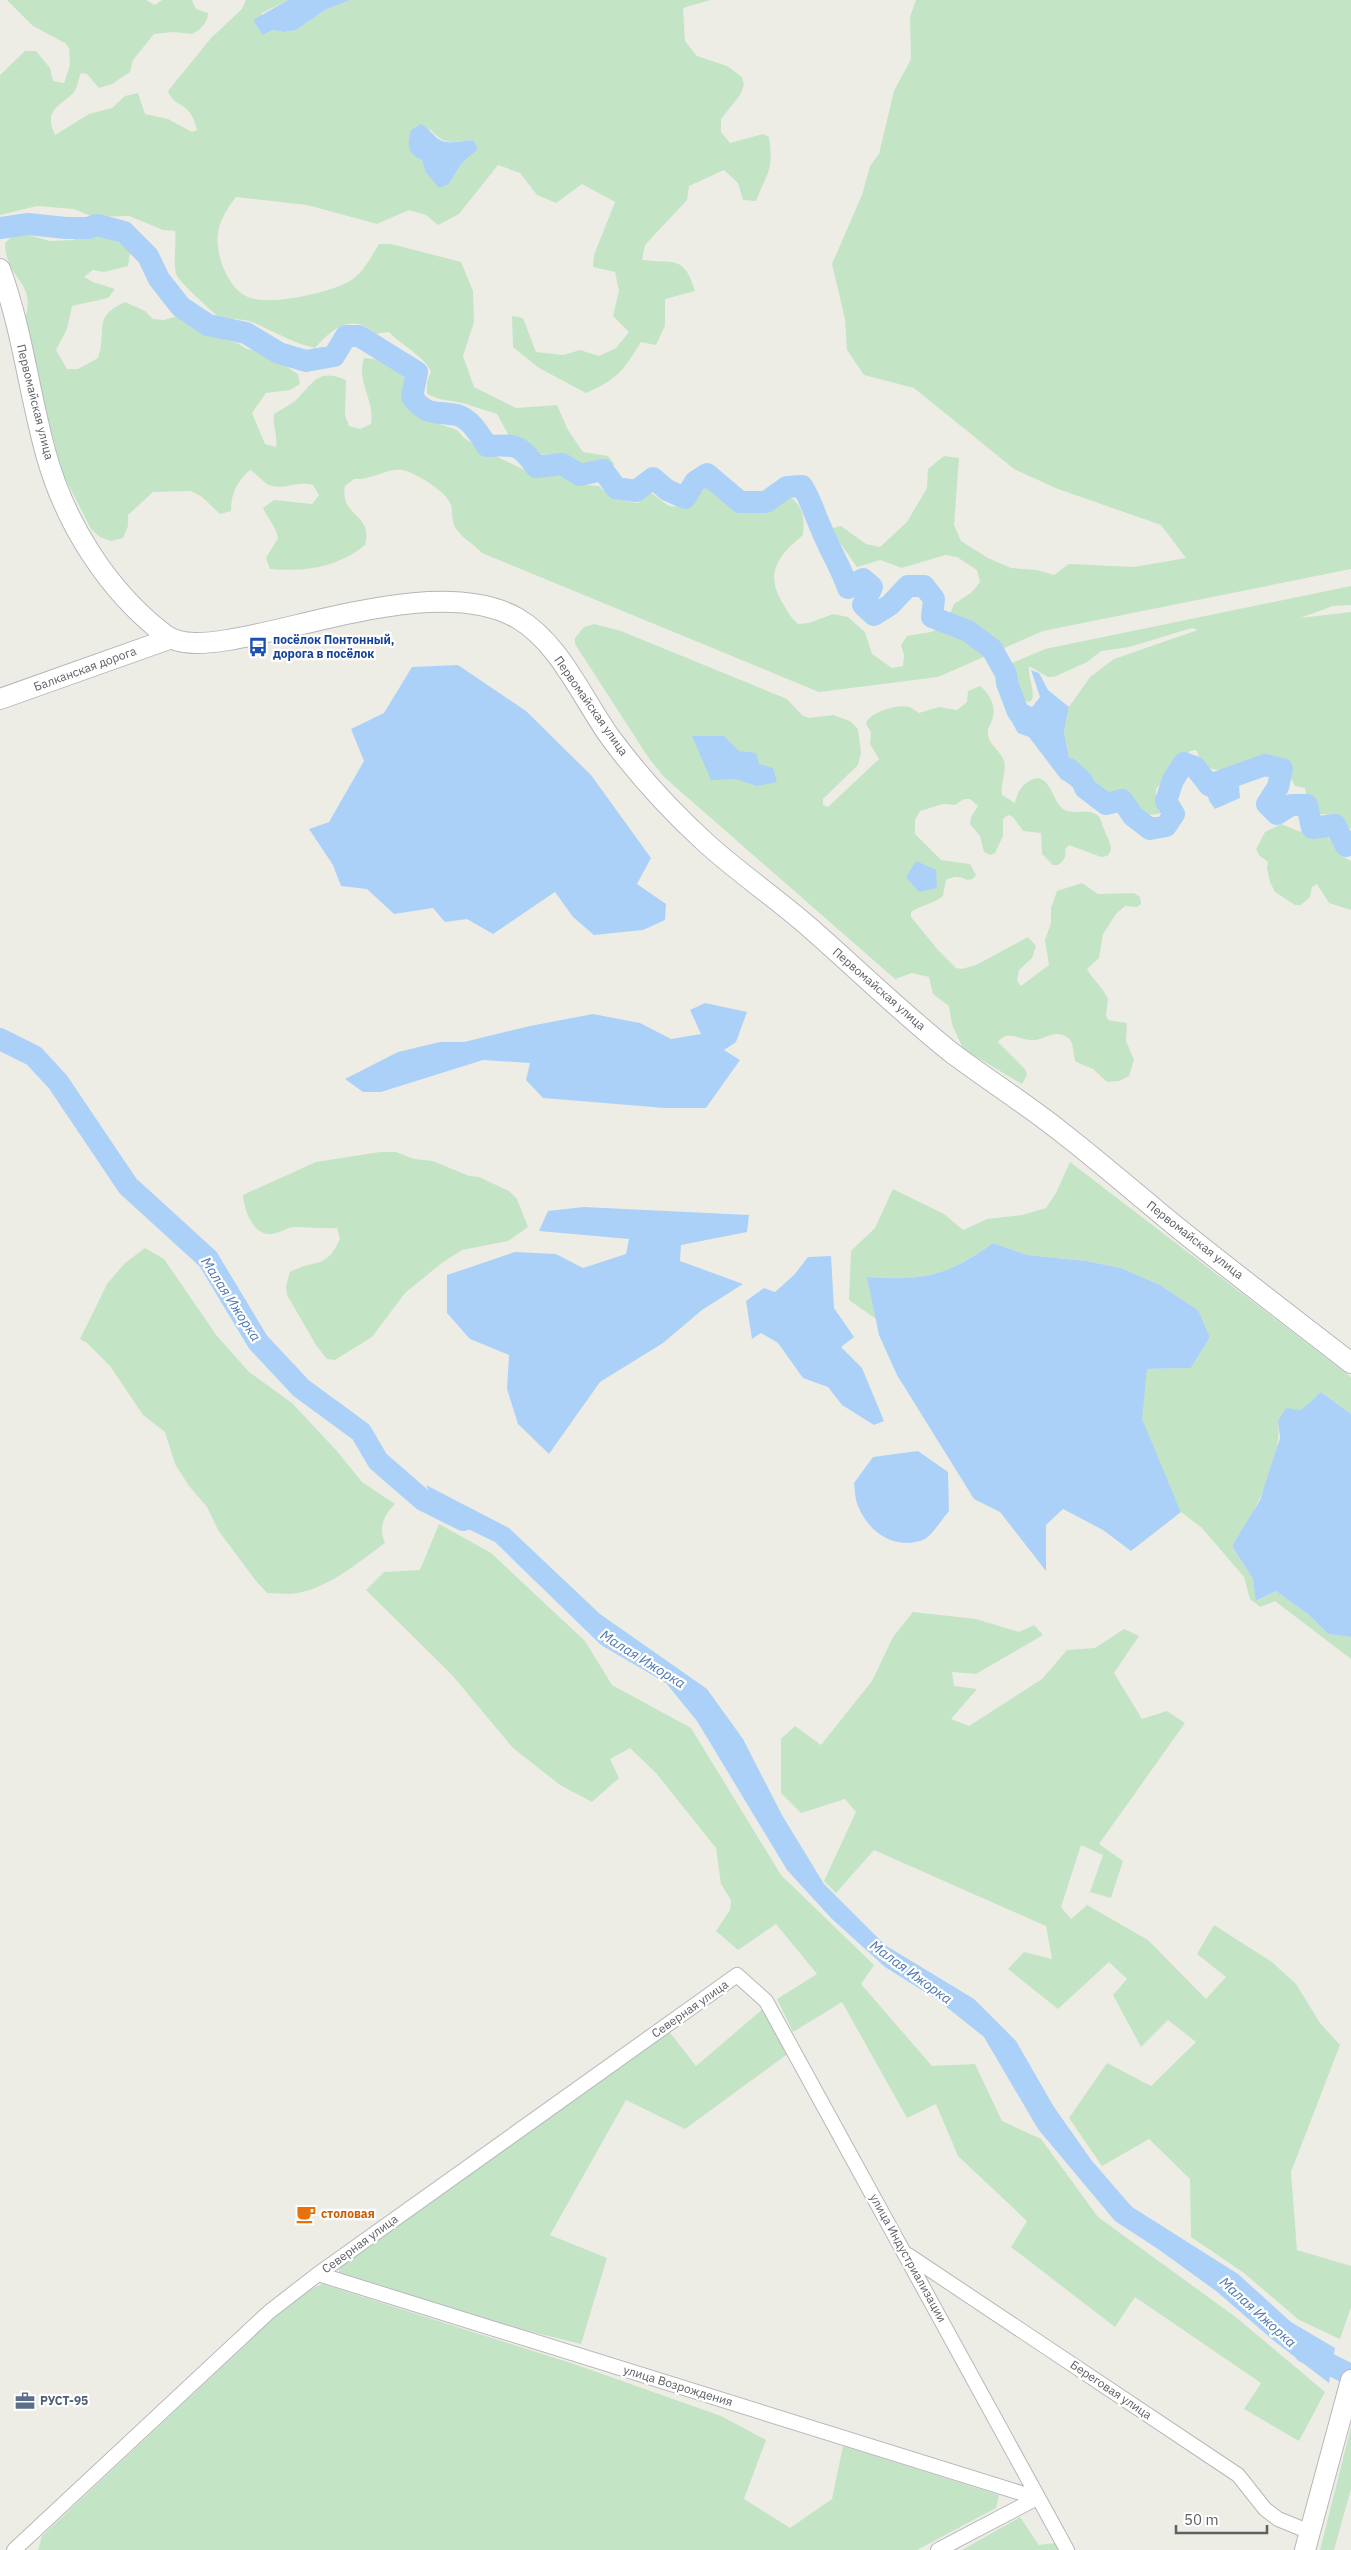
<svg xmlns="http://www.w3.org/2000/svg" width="1351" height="2550" font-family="'IBM Plex Sans',sans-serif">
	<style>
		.green { fill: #c4e4c6; fill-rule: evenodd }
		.water { fill: #acd1f8 }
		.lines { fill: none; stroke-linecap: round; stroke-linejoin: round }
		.river { stroke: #acd1f8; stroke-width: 22 }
		.street-casing { stroke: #b6b7bb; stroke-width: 16 }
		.secondary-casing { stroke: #b4b7bb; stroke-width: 22 }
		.street { stroke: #fff; stroke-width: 14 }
		.secondary { stroke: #fff; stroke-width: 20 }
		.labels { text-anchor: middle; stroke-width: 4.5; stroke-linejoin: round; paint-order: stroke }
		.street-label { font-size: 12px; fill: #5d6064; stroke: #fff }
		.transit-label { font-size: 12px; font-weight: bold; fill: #164399; stroke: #fff; text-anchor: start }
		.food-label { font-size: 12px; font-weight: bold; fill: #c56008; stroke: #fff; text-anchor: start }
		.service-label { font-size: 12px; font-weight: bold; fill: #4e5e75; stroke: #fff; text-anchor: start }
		.water-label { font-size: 14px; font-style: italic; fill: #4d76b2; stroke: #fff }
	</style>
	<rect width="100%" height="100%" fill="#eeede5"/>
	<path class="green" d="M 7,0 L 146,0 L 155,5 L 162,0 L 192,0 L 196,9 L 208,13 C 208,23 200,30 192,34 L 173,32 L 154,34 L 133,60 L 130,72 L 112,84 L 99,88 L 87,74 L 81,73 C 78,79 78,87 74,92 C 60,107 43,109 55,135 L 89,114 L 112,108 L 125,96 L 138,93 L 145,114 L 168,119 L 192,132 L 197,130 C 190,99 175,110 168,91 L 211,38 L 242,9 L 246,0 L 288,0 L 262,13 L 263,35 L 273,30 L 284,32 L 296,30 L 325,10 L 350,0 L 710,0 L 683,8 L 685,41 L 697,56 L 727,66 L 742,77 L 744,85 L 740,95 L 721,119 L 721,132 L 730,143 L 763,134 L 769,137 C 774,171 767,172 756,201 L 743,200 L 738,183 L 724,170 L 689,186 L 687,200 L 645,245 L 642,260 C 673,264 684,254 695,291 L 665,299 L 665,326 L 656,345 L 641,342 C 623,371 618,379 586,393 L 539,368 L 513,347 L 512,316 L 523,318 L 536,352 L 563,355 L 580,350 L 599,356 L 616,348 L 629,332 L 613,316 L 619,291 L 615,272 L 593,267 L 594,255 L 615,202 L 582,184 L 556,203 L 537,195 L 520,173 L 498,165 L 459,214 L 438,225 L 426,215 L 409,210 L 377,224 L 307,205 L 236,197 C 228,207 219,221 218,234 C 215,255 229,292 251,298 C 273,305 328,293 348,282 C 362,275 371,257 379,244 L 391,244 L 461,262 L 473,291 L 474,322 L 463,356 L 474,387 L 516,408 L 557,405 L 568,430 L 583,452 L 608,456 L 615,465 L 602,463 L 580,466 L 561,454 L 536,455 L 531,452 L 508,434 L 497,414 L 463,403 L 439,399 L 427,394 L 427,382 L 431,371 C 423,355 402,346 389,332 L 375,334 C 353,312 332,328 315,348 C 292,343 273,331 252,322 C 242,318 228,320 218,316 C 213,313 179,281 177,276 C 172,266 177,243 175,231 L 163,230 L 129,216 L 93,217 L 74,209 L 61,208 L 37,206 L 0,215 L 0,75 L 25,51 L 36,51 L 50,68 L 53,81 L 64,83 L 70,65 L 69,48 L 65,43 L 33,26 ZM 430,129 C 444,146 453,142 472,140 L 478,149 L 461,164 L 449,184 L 425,171 L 422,160 Z
		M 916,0 L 1351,0 L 1351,569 L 1043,631 L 938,677 L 819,692 L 482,553 C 473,543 461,538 455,527 C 451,519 453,512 451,505 C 447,492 415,472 402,470 C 385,468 374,480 354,479 L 345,486 C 339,517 374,513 365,545 C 337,568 304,572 270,569 L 266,558 L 278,538 C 276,526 268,519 263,508 L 274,500 L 312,504 L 319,495 L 313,485 C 295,480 283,491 269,485 C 263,482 257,474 250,470 C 237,481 231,494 231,511 L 220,514 L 202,497 L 191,491 L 153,492 L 128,515 L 128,526 L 123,538 L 111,541 L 100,537 L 91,529 L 63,474 L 23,325 C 40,279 6,284 5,243 L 17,232 L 50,241 L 73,240 L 92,232 L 103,234 L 122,245 L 130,253 L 128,266 L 104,272 L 93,270 L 84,277 L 93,282 L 115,289 L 108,298 L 72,306 L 67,329 L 56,350 L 67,369 L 78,369 L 98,358 C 108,329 91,318 125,302 L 145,311 L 153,319 L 164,320 L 174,317 L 186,319 L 226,340 L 237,343 L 247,349 L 271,353 L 278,361 L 298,374 L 300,384 L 290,390 L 266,393 L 252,413 L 265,444 L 276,447 C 278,435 272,426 274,414 C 281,409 291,405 297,399 C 314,382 318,368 346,380 L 345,415 L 349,426 L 360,429 L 371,424 C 375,400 356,382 364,358 C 381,358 396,368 409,379 L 405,391 L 409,401 L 424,419 L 457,430 L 464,438 L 483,450 L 533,474 L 555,474 L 588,485 L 599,486 C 610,498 623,501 638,503 L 650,492 C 656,496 660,500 666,504 C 679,514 697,494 707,487 L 717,492 L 734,509 L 758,511 L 768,508 L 787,494 C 803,506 805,516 803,535 C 780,554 764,572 782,602 C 787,610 790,617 798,624 L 809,623 L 833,614 L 848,617 L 865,632 L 872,654 L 892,668 L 903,666 L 904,655 L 901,645 L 907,636 L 931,632 L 945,626 L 954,604 L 972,592 L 980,582 L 977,570 L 957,557 L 945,555 L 902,568 L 880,560 L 857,567 L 830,529 L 841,526 L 866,544 L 880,547 L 907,522 L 927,488 L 928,469 L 944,456 L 959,458 L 954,525 L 961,541 L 988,558 L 1011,568 L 1037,570 L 1054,575 L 1069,564 L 1134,567 L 1186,558 L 1161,525 L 1058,489 L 1014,469 L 914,388 L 864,375 L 847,350 L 845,319 L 832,264 L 862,195 L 870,166 L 879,154 L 894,91 L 911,59 L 910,17 Z
		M 1351,586 L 1351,605 L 1333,606 L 1300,618 L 1351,612 L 1351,829 L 1333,815 L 1320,814 L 1306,794 L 1305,788 L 1295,786 L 1284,765 L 1266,756 C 1249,764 1215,780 1201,761 C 1199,758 1198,753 1196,750 L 1190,751 L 1156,789 L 1156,794 L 1163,809 L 1159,814 L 1147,815 C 1133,801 1127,792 1107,797 L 1082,771 L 1071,767 L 1064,732 L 1069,707 L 1090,677 L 1114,659 L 1198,630 L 1192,628 L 1129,647 L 1101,651 L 1087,662 L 1054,677 L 1048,677 L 1029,666 C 1028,678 1035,688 1032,700 L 1028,702 C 1016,697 1010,678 1008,667 L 1012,663 L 1045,649 Z
		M 594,624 L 621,631 L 787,699 L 803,716 L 809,718 L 833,715 L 850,721 L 858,729 L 861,753 L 858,765 L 823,799 L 823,805 L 828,807 L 879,759 L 870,744 L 871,733 L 866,723 C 871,712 897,704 909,707 C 912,708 916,711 919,713 L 939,707 L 957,710 L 967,702 L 968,691 L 980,686 C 990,694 997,707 992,720 C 990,725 987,729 988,735 C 989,745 1001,751 1004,761 C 1007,772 1000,783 1002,795 L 1015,803 C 1017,793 1021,786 1029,781 C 1048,769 1052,798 1061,807 C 1071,818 1091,805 1100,818 C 1102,822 1102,826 1104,829 C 1107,837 1111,843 1111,851 L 1107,856 L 1101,857 L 1069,845 L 1065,849 C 1067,857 1064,860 1058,865 L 1053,865 L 1042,854 L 1041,833 L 1023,831 L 1013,817 L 1008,815 L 1003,819 L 1003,836 L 995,853 L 990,855 L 984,852 L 980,836 L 970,824 L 971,817 L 978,806 L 970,799 L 964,799 L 955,805 L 943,804 L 920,811 L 915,820 L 915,834 L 941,860 L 970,864 L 976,875 L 973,879 L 967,880 C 961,876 953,876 946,880 L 943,896 C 933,904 921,905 911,912 L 911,917 L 938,950 L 956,968 L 962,969 L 976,965 L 1028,937 L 1036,946 L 1032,958 L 1019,970 L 1017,981 L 1021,986 L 1049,965 L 1045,940 L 1051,923 L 1051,908 L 1057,891 L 1082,883 L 1098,894 L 1134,893 L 1140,897 L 1141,904 L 1137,907 L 1125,906 L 1116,914 L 1103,934 L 1099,958 L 1087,969 C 1092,979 1102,986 1108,999 L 1106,1015 L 1108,1020 L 1127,1023 L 1126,1041 L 1134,1060 L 1129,1076 L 1119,1081 L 1107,1082 L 1093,1069 L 1076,1062 C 1072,1054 1075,1042 1067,1037 C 1053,1028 1043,1042 1030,1040 C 1019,1039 1007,1030 998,1042 L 1025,1069 L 1027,1075 L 1022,1084 L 963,1049 L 952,1024 L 949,1006 L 933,994 L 929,977 L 912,973 L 895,979 L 664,777 L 648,757 L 575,644 L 575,638 L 584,627 Z
		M 1281,824 L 1298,831 L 1327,836 L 1345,858 L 1351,861 L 1351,910 L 1329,903 L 1317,884 L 1312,887 L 1310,897 L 1301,905 L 1295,905 L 1275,892 L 1270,882 L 1267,868 L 1268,862 L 1259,855 L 1256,849 L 1265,832 Z
		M 380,1152 L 396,1152 L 414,1159 L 433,1161 L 469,1176 L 479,1177 L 509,1191 L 517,1199 L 528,1227 L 508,1241 L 462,1250 L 443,1262 L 405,1293 L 372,1337 L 335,1360 L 327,1359 L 316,1345 L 287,1295 L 286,1286 L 290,1272 C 316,1258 325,1271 340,1239 L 337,1228 C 322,1229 309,1227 294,1227 C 285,1228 278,1235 268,1234 C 251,1232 244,1208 243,1195 L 316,1162 Z
		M 1070,1162 L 1351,1377 L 1351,1414 L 1321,1392 L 1301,1410 L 1278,1421 C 1283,1459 1254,1515 1232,1546 L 1253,1579 L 1257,1601 L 1276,1591 L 1309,1615 L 1328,1634 L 1351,1637 L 1351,1659 L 1275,1601 L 1260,1607 L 1250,1599 L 1244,1577 L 1202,1528 L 1181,1512 L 1141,1419 L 1147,1369 L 1191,1368 L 1210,1337 L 1198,1310 L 1160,1285 L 1121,1268 L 1086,1261 L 1027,1255 L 993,1243 C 948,1276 923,1281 868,1277 L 876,1319 L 849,1300 L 851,1251 L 875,1228 L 893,1189 L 944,1214 L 963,1230 L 987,1219 L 1022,1215 L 1046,1208 L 1056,1193 Z
		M 145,1248 L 164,1259 L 217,1336 L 249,1372 L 292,1403 L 336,1450 L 362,1482 L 395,1504 C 384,1515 378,1528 385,1543 C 357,1563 326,1591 290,1594 C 283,1594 275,1593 267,1593 L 256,1581 L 218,1530 L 207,1507 L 189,1486 L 175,1464 L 165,1432 L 143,1415 L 110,1366 L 87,1343 L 80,1339 L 107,1284 L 125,1263 Z
		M 439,1524 L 491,1553 L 585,1641 L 612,1685 L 691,1728 L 781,1875 L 874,1965 L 861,1984 L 932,2066 L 975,2064 L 1002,2121 L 1041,2139 L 1098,2217 L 1237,2318 L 1325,2392 L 1299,2441 L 1244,2409 L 1261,2383 L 1135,2297 L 1115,2327 L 1011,2247 L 1027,2221 L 958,2156 L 936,2104 L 907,2118 L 842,2002 L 793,2032 L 777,1999 L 817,1974 L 776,1924 L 738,1950 L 716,1931 L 730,1910 L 731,1900 L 721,1884 L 716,1848 L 656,1773 L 630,1748 L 610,1759 L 619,1778 L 592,1802 L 560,1785 L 513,1748 L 452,1675 L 366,1590 L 384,1572 L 420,1570 Z
		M 913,1612 L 976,1619 L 1019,1632 L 1034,1625 L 1043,1635 L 976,1674 L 952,1672 L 954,1686 L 977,1689 L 951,1719 L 969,1726 L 1042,1679 L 1067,1650 L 1095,1648 L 1124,1629 L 1139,1636 L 1114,1673 L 1142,1719 L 1167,1711 L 1185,1723 L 1099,1844 L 1123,1861 L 1111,1898 L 1090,1892 L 1103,1855 L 1081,1845 L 1061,1907 L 1071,1919 L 1087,1905 L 1148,1940 L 1206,1999 L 1226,1977 L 1197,1954 L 1214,1925 L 1272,1962 L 1296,1984 L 1320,2023 L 1340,2045 L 1291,2172 L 1297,2250 L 1351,2266 L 1351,2307 L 1340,2339 L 1299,2320 L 1244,2273 L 1191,2237 L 1190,2179 L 1149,2139 L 1102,2166 L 1069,2118 L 1107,2063 L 1151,2086 L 1196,2042 L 1168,2020 L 1141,2047 L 1113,1995 L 1127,1979 L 1109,1962 L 1058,2009 L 1008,1969 L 1024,1952 L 1052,1959 L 1046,1926 L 874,1850 L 836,1893 L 824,1881 L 856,1812 L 845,1799 L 801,1813 L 781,1793 L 781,1739 L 795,1726 L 821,1745 L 872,1681 L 893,1637 Z
		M 764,2008 L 789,2053 L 685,2129 L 626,2100 L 550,2235 L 607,2258 L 581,2344 L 508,2326 L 339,2272 L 340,2267 L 367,2247 L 668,2030 L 696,2066 Z
		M 322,2284 L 574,2364 L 721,2416 L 766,2440 L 744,2499 L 790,2528 L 832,2499 L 843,2446 L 999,2495 L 996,2508 L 917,2550 L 38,2550 L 42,2536 L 276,2316 L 311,2289 Z
		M 1351,2427 L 1351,2489 L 1334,2550 L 1320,2550 Z
		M 1020,2517 L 1039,2545 L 1055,2543 L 1059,2550 L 962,2550 Z"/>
	<path class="water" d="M 288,0 L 350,0 L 325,10 L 296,30 L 284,32 L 273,30 L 263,35 L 253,20 Z
		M 421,124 C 427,128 431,132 436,137 C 445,146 462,141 473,140 L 478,149 L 461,164 L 449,184 L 439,188 L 425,171 L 422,160 C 407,153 407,146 411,130 Z
		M 458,665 L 526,711 L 591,775 L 651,858 L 637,884 L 666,904 L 665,920 L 643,930 L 594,935 L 573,917 L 555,892 L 493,934 L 467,919 L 445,922 L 433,908 L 394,914 L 367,889 L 341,886 L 333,865 L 309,829 L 329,822 L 364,761 L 351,729 L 384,713 L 412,667 Z
		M 1031,670 L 1039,673 L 1048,690 L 1069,707 L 1064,732 L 1071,767 L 1082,771 L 1096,786 L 1087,794 L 1061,779 L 1029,737 L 1018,733 C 1009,717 1001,703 1001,685 L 1011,684 L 1021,702 L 1032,707 L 1040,697 Z
		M 692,736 L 724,736 L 739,751 L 756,753 L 759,764 L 773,768 L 777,782 L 757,786 L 735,779 L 711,780 Z
		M 1195,767 L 1209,778 L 1224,773 L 1225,789 L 1239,786 L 1240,798 L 1215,809 L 1210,802 Z
		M 916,861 L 936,870 L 937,888 L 919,892 L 906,877 Z
		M 705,1003 L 747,1012 L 736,1042 L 724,1050 L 740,1060 L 706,1108 L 665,1108 L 543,1098 L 526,1080 L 530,1063 L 483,1060 L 381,1092 L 363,1092 L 345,1079 L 398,1052 L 440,1042 L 464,1042 L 530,1026 L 593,1014 L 640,1023 L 671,1039 L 701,1034 L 690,1010 Z
		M 584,1207 L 749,1215 L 747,1232 L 681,1245 L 680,1261 L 743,1284 L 702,1310 L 663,1343 L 600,1382 L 549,1454 L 518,1424 L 507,1389 L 509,1355 L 470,1339 L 447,1313 L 447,1275 L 515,1252 L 556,1254 L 583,1268 L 626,1254 L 629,1239 L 539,1231 L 548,1211 Z
		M 993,1243 L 1027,1255 L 1086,1261 L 1121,1268 L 1160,1285 L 1198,1310 L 1210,1337 L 1191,1368 L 1147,1369 L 1142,1419 L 1181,1512 L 1131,1551 L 1103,1530 L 1063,1509 L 1046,1525 L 1046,1571 L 1000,1512 L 974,1499 L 897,1375 L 879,1335 L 867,1277 C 923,1281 948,1276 993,1243 Z
		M 831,1256 L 834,1308 L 854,1337 L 841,1347 L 862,1368 L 884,1421 L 874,1425 L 842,1405 L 828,1387 L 803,1378 L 778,1343 L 761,1333 L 752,1339 L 746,1301 L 764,1288 L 775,1292 L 794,1275 L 808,1257 Z
		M 1321,1392 L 1351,1414 L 1351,1637 L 1328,1634 L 1309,1615 L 1276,1591 L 1256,1601 L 1253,1579 L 1232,1546 L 1260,1500 L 1280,1438 L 1278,1421 L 1286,1408 L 1301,1410 Z
		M 918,1451 L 948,1472 L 949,1511 C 942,1519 932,1536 923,1540 C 894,1550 869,1533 858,1506 C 855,1499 855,1490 854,1483 L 873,1457 Z
		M 426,1485 L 509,1528 L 600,1614 L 707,1689 L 743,1739 L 782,1815 L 824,1884 L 885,1945 L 974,1999 L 1016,2041 L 1054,2107 L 1092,2161 L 1132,2207 L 1238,2274 L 1291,2322 L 1335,2348 L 1329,2383 L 1274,2341 L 1216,2291 L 1158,2249 L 1115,2221 L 1038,2129 L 984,2037 L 939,2001 L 885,1967 L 832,1919 L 787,1870 L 697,1721 L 666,1683 L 601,1645 L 495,1542 L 441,1516 Z"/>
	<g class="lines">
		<path class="river" d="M 0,228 L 28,224 L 66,228 L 88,228 L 97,225 L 124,232 L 148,256 L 159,279 L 181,307 L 208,325 L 246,333 L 279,353 L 306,361 L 334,356 L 346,336 L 359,336 L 417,372 L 412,397 C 427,417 438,411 457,415 C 470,418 480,435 487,446 C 516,445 519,443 536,467 L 562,464 L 580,475 L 603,470 L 616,488 L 636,491 L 653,478 L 667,490 L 685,498 L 695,482 L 707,474 L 740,502 L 766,502 L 787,487 L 802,486 C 811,500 814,513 821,528 C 829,549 841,567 848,588 L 863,579 L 872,587 L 863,605 L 874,615 L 890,605 L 908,586 L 924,586 L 934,599 L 932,617 L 968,631 L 992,649 L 1006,674 L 1007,683 L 1018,712
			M 1069,769 L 1082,781 L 1085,788 L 1106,804 L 1122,800 L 1133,816 L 1150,829 L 1166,826 L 1174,814 L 1166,801 L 1173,780 L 1184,763 L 1195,767 L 1209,785 L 1265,765 L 1282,769 L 1278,787 L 1267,804 L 1277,814 L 1291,805 L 1307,805 L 1312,828 L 1335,825 L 1346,846 L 1351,843
			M 0,1039 L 34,1056 L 58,1082 L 128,1186 L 208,1259 L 258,1342 L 301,1388 L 361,1432 L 378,1461 L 423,1500 L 463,1520
			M 1305,2352 L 1351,2375"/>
		<defs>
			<path id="street" d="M 908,2255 L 1238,2475 L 1265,2509 L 1278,2519 L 1310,2532
				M 318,2274 L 1037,2498
				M 14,2550 L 269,2312 L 318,2274 L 737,1975 L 766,2001 L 1067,2550
				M 938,2550 L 1037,2498"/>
			<path id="secondary" d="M 0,269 C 22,328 29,393 46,454 C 65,523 107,590 164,634 C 180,647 209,643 228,640 C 309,627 443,576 517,618 C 560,643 582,698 610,737 C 638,775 671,811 706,843 C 739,873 776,898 809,927 C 857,969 903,1014 952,1053 C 988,1080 1026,1104 1060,1131 C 1100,1162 1139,1196 1178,1228 C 1235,1274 1293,1318 1351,1363
				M 0,699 L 169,639
				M 1305,2550 L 1351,2380"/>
		</defs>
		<use href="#street" class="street-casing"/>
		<use href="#secondary" class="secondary-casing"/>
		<use href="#street" class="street"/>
		<use href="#secondary" class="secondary"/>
	</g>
	<defs>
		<symbol id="bus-bare" viewBox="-9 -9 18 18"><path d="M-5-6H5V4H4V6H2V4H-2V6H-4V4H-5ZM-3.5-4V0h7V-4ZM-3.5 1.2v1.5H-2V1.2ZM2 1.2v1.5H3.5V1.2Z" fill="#1a4fb4" stroke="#fff" stroke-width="2.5" paint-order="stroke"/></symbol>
		<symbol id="cafe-bare" viewBox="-9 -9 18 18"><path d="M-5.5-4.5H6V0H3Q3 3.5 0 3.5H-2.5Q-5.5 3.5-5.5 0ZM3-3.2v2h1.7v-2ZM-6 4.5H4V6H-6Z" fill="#e8710a" stroke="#fff" stroke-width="2.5" paint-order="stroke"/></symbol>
		<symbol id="office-bare" viewBox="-9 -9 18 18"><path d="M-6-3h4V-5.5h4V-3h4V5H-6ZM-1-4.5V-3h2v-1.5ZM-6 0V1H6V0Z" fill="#5c6f8a" stroke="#fff" stroke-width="2.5" paint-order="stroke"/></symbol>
	</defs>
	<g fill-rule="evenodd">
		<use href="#bus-bare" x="244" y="633" width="28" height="28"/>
		<use href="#cafe-bare" x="292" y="2200" width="28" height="28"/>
		<use href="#office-bare" x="11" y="2387" width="28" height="28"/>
	</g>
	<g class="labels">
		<g class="street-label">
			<text transform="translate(35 402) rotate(76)" y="4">Первомайская улица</text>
			<text transform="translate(85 669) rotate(-20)" y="4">Балканская дорога</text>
			<text transform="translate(591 706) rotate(55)" y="4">Первомайская улица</text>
			<text transform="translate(879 989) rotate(41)" y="4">Первомайская улица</text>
			<text transform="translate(1195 1240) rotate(38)" y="4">Первомайская улица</text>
			<text transform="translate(690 2009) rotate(-35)" y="4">Северная улица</text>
			<text transform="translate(360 2244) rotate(-36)" y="4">Северная улица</text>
			<text transform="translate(908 2258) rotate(61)" y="4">улица Индустриализации</text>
			<text transform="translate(678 2386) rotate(17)" y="4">улица Возрождения</text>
			<text transform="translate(1111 2390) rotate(34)" y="4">Береговая улица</text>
		</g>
		<g class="transit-label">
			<text x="273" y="644">посёлок Понтонный,<tspan x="273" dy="14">дорога в посёлок</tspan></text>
		</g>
		<g class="food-label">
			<text x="321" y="2218">столовая</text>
		</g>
		<g class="service-label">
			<text x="40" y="2405">РУСТ-95</text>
		</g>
		<g class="water-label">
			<text transform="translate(231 1299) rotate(57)" y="5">Малая Ижорка</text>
			<text transform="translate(643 1659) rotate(32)" y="5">Малая Ижорка</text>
			<text transform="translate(911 1972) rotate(36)" y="5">Малая Ижорка</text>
			<text transform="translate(1258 2312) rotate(42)" y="5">Малая Ижорка</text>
		</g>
	</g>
	<path d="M1176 2525v8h91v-8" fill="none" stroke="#5d6064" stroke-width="2.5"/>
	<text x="1184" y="2525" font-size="15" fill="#5d6064" stroke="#ffffff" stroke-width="4" paint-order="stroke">50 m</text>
</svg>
